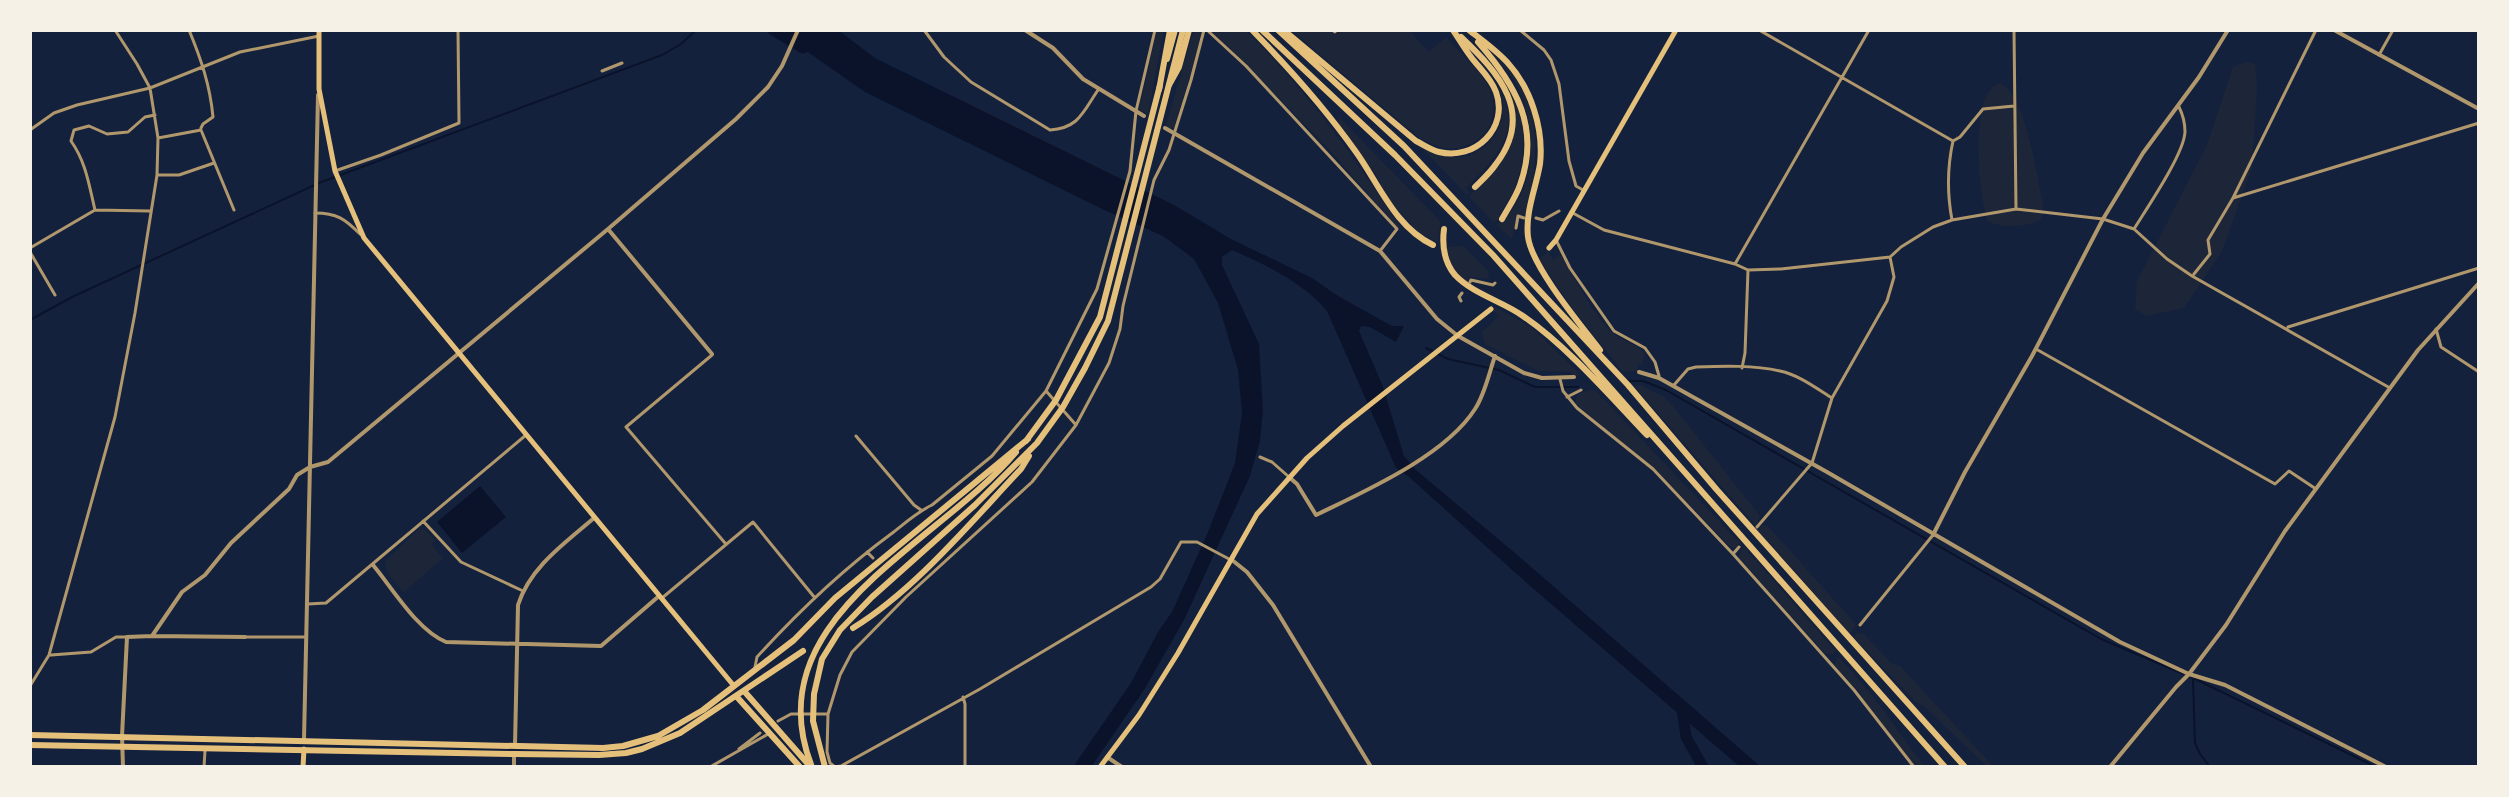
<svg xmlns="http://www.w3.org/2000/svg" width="2509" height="797" font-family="Helvetica,sans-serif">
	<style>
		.green { fill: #1d2539 }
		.water { fill: #0b132b }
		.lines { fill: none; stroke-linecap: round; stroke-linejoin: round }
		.stream { stroke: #0b132b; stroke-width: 2 }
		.river { stroke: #0b132b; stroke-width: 11 }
		.pedestrian { stroke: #b1986c; stroke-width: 3 }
		.minor { stroke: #b1986c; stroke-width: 3 }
		.tertiary { stroke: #b1986c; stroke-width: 4 }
		.secondary { stroke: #e5c07b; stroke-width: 5 }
		.primary { stroke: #e5c07b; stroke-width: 5 }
		.trunk { stroke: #e5c07b; stroke-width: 6 }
		.motorway { stroke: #e5c07b; stroke-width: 6 }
	</style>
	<rect width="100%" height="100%" fill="#14213d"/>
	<path class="green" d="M 1157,30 L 1164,30 L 1148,114 L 1139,110 Z
		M 1194,30 L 1202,30 L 1194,64 L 1174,127 L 1170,129 L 1166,125 Z
		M 1211,30 L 1245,30 C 1306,89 1353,156 1401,227 L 1397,228 L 1328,148 Z
		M 1291,30 L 1327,30 L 1336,35 L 1339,30 L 1409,30 L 1429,52 L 1446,37 C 1460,53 1482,71 1490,91 C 1503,123 1478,151 1445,148 C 1437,147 1429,142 1421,139 Z
		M 1485,46 C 1494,56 1504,64 1512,74 C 1545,117 1537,167 1525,215 L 1517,215 L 1512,239 L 1496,225 C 1536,199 1538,131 1519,90 C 1512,73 1497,60 1485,46 Z
		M 1479,50 C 1489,61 1502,72 1508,84 C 1532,128 1527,177 1499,216 L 1500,218 L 1494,223 L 1469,197 C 1480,184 1494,173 1503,159 C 1531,116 1507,84 1479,50 Z
		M 1474,55 C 1524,110 1519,138 1466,188 L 1469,192 L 1467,195 L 1423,149 C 1436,154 1451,159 1466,156 C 1492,149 1507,123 1502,97 C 1498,81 1484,68 1474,55 Z
		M 2246,62 L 2255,64 L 2257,87 L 2252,168 L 2222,251 L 2184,308 L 2146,316 L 2135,309 L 2137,281 L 2207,145 L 2233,67 Z
		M 2000,83 C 2026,95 2037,178 2043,205 L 2041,220 C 2025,227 2004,228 1988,222 C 1979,198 1968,90 2000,83 Z
		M 1339,117 L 1441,222 L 1437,242 L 1420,234 L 1390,201 L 1376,175 L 1339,125 Z
		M 1463,246 L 1489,272 L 1488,276 L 1490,279 L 1471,277 L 1467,283 C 1455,272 1447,263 1445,247 Z
		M 1548,251 L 1553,260 L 1560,253 L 1561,255 C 1572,274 1597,321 1614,334 C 1624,342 1637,344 1645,354 L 1642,364 L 1637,365 L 1637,371 L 1623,372 L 1576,313 L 1539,260 Z
		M 1495,307 L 1531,327 L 1581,375 L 1573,376 L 1571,372 L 1539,371 L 1485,344 L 1482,332 L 1500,315 L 1491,310 Z
		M 1641,385 L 1664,397 L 1673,406 L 1760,516 L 1756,526 L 1634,386 Z
		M 1595,390 L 1740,543 L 1736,548 L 1731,548 L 1656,470 L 1579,407 L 1576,403 C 1576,391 1586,391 1595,390 Z
		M 1767,525 L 1854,622 L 1855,627 L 1850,634 L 1758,530 L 1761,526 Z
		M 418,530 L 426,530 L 435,540 L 431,544 L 443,558 L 404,592 C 394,581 384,573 386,560 Z
		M 1744,547 L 1832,647 L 1836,651 L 1833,654 L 1825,654 L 1739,558 L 1740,552 Z
		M 1858,633 L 1864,634 L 1891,663 L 1900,666 L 1994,767 L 1987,767 L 1926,708 L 1915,701 L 1853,637 Z
		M 1838,656 C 1871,691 1896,728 1925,767 L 1916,767 L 1863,702 L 1861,694 L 1834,665 Z"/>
	<path class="water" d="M 776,30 L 838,30 L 875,58 L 1174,205 L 1231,239 L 1312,278 L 1338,296 L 1392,326 L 1404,326 L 1396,342 L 1370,327 L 1361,326 L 1359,331 L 1382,384 L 1404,456 L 1416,470 L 1522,559 L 1761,767 L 1740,767 L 1520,577 L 1408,476 L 1396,468 L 1327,311 C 1304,283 1266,265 1232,250 L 1222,257 L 1222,265 L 1259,344 L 1263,410 L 1260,441 L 1250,476 L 1184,620 L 1144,690 L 1091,767 L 1073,767 L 1131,683 L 1158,632 L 1172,612 L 1208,532 L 1235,463 L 1242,413 L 1238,370 L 1218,303 L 1194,259 L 1163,236 L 1102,209 L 865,92 Z
		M 480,486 L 506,517 L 462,553 L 437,522 Z"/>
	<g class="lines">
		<path class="stream" d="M 30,320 L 72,297 L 319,183 L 662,55 L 681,44 L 696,30
			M 1426,348 L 1448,359 L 1499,370 L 1535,387 L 1578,387
			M 1630,381 L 1643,381 L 1666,390 L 2101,639 L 2193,678 L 2376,767
			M 2193,679 L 2195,743 L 2200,754 L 2210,767"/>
		<path class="river" d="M 773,30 L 803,48
			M 1682,708 L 1686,737 L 1703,767"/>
		<path class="pedestrian" d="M 1536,218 L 1543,220 L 1559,211
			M 1516,228 L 1518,216 L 1524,218
			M 1470,282 L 1471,280 L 1493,285 L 1495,283
			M 1461,301 L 1459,297 L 1462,293"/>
		<path class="minor" d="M 189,30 C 201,59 210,85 213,117 L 203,124 L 201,128
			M 924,30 L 944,57 L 971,82 L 1050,130 C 1079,128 1083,112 1098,90
			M 1207,30 L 1246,66 L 1397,229 L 1380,251
			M 1332,30 L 1335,32 L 1336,30
			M 1520,30 L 1544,50 L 1551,60 L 1559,84 L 1569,161 L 1576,186 L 1583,190
			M 1759,30 L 1953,141 L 1960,137 L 1983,109 L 2014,106
			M 2014,30 L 2016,209
			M 2379,55 L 2393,30
			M 602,71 L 622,63
			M 30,130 L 54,113 L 77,105 L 150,88 L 240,52 L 319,36
			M 158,138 L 201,130 L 234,210
			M 335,171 L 381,155 L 459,123 L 458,30
			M 157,175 L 179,175 L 214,163
			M 2233,198 L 2479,123
			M 95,210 C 89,185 86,162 71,141 L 74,130 L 89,126 L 107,134 L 128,132 L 145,117 L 155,115
			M 1571,212 L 1604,230 L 1735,264 L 1748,270 L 1781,269 L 1890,257 L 1901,247 L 1933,227 L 1952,220 L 2016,209 L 2103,219 L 2134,229 L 2167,259 L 2192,276 L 2390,388
			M 315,213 C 337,213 345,219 360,234
			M 1952,220 C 1947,193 1947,168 1953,141
			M 2134,229 C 2147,208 2184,154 2185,132 C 2185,123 2183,115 2179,107
			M 1556,240 L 1570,268 L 1614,331 L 1645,348 L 1655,362 L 1659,376
			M 30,248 L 95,210 L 150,211
			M 30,252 L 55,295
			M 1735,264 L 1869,30
			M 2194,274 L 2210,254 L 2208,240 L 2233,198 L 2316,30
			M 2288,327 L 2479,268
			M 2436,329 L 2441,347 L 2479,372
			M 2036,349 L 2275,484 L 2289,471 L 2316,489
			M 712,355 L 626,427 L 725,543
			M 1742,368 L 1745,353 L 1748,270
			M 1560,379 L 1563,391 L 1577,408 L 1653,469 L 1733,554 L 1854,690 L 1914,767
			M 1674,385 L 1688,369 L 1696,367 C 1723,366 1754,365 1780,371 C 1799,375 1816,388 1832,398
			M 1047,392 L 1076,425
			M 1567,397 L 1581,390
			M 856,436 L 914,505 L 921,510
			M 1260,457 L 1272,462 L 1289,477
			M 423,521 L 461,562 L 523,591
			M 1757,527 L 1812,463 L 1832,398 L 1887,301 L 1894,277 L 1890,257
			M 867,552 L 873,558
			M 1733,554 L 1739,547
			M 662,598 L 753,522 L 815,598
			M 308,604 L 326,603 L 526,435
			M 1860,625 L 1933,535
			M 245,637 L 305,637
			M 51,655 L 91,652 L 116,637 L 127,637
			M 755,667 L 757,657 C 798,612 842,570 891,534 C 904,524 917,512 932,505 L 992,456 L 1046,391 L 1097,289 L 1130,171 L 1136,111 L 1155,30
			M 30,686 L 49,655 L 115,417 L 135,313 L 157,175 L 158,138 L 150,88 L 137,64 L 115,30
			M 963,697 L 965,704 L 965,767
			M 778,721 L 791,714 L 828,714
			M 739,749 L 760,733
			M 204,767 L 205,751
			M 710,767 L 770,733
			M 834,767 L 841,766 L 980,689 L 1151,587 L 1160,579 L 1181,542 L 1197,542 L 1229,559
			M 835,767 L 830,763 L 827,752 L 828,714 L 840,675 L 852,652 L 906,597 L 1032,482 L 1076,425 L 1109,363 L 1120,329 L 1123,306 L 1154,180 L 1169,150 L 1191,80 L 1204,30"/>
		<path class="tertiary" d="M 1025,30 L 1053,48 L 1083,79 L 1144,116
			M 2334,30 L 2479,109
			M 1165,128 L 1380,251 L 1437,319 L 1458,336 L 1524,373 L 1542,378 L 1574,377
			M 608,229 L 712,354
			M 1639,372 L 1659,378 L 1827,472 L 2120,642 L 2189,674 L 2176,687 L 2110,767
			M 1289,477 L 1297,484 L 1316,515 C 1365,491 1445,456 1475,409 C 1485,394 1489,373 1495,356
			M 1933,535 L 1965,472 L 2032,356 L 2103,219 L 2143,153 L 2199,77 L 2228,30
			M 1232,560 L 1247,572 L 1273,605 L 1371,767
			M 373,565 C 393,589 417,630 446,642 L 601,646 L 659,596
			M 152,636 L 245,637
			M 304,740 L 318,95
			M 515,745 L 518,605 C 530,567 565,543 594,518
			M 1107,757 L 1122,767
			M 123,767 L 122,736 L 127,637 L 152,636 L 182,592 L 205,575 L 231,543 L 289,489 L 297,475 L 310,467 L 328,462 L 608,229 L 736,119 L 768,87 L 782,66 L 798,30
			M 514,767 L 514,754
			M 2386,767 L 2225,685 L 2189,674 L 2226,625 L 2285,531 L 2418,350 L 2479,283"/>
		<path class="secondary" d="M 1549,248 L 1556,240 L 1676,30
			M 1100,767 L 1139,715 L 1178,653 L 1257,514 L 1307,458 L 1343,426 L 1491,309"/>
		<path class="primary" d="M 319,30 L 319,89 L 335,171 L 364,238 L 734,686
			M 303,767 L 304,749"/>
		<path class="trunk" d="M 1167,59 L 1175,30
			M 1026,441 L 1056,400 L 1100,317 L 1160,85
			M 853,628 C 915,590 971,522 1021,469 L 1029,456
			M 744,691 L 808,764
			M 737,697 L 800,767
			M 30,735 L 603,748 L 623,746 L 658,736 L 703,710 L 794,640 L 835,598 L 1028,439
			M 30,745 L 514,754 L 599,755 L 626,753 L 642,749 L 680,733 L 803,651
			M 812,767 C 753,618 939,544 1016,452
			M 825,767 L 813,721 L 814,694 L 822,659 L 840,630 L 872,597 L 975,505 L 1037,443 L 1063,407 L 1085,368 L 1108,321 L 1183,30"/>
		<path class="motorway" d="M 1252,30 C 1289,68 1325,108 1356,152 C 1379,184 1395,227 1433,245
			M 1262,30 L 1395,155 L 1493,255 L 1945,767
			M 1278,30 L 1404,146 L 1628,385 L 1717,490 L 1965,767
			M 1469,30 C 1482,40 1496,50 1507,62 C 1531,88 1544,129 1540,164 C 1536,188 1525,212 1528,237 C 1532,267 1580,324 1600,350
			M 1286,32 L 1416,141 C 1424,145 1431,150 1439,152 C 1475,161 1509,128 1496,92 C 1491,78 1479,68 1471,57 C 1464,48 1459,39 1453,30
			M 1461,37 C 1499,73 1535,113 1496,164 C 1490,173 1482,180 1475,187
			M 1478,42 C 1515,84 1541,127 1520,185 C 1516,197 1508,208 1502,219
			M 1169,85 L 1179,67 L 1189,30
			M 1159,90 L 1170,30
			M 1444,229 C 1442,245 1444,262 1455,275 C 1473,294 1502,301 1523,316 C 1567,346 1610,396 1647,435"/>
	</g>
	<rect width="2509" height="797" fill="none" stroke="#f6f1e7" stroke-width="64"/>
</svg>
